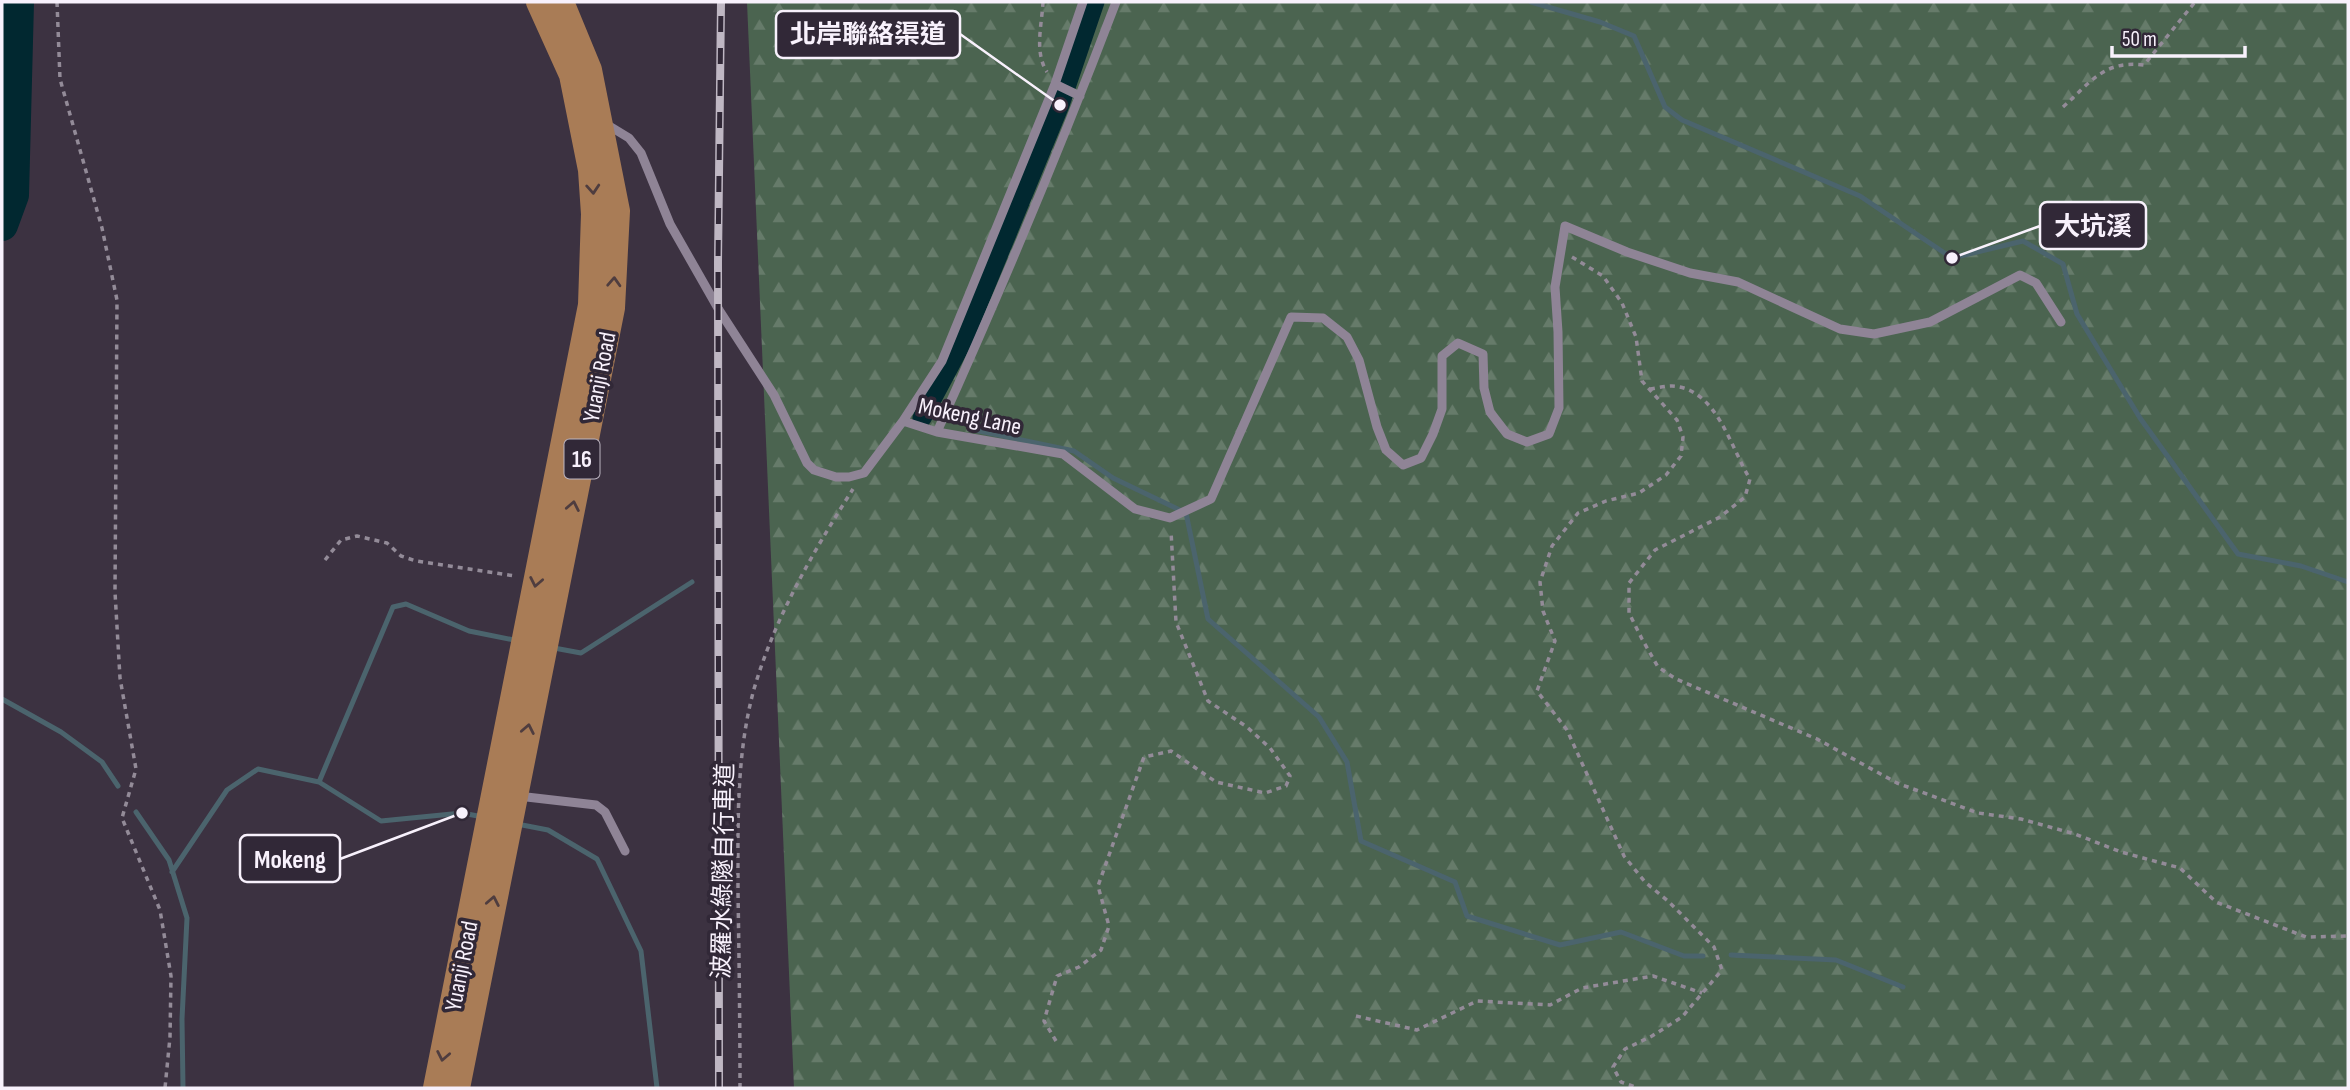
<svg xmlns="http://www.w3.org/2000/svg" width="2350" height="1090" font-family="'Sofia Sans Condensed','Noto Sans TC',sans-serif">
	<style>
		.forest { fill: url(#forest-firs) }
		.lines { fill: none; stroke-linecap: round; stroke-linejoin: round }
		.stream { stroke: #4b646d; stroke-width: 5 }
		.canal { stroke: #012830; stroke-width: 19 }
		.river { stroke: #012830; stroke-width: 32 }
		.path { stroke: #938b98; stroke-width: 3.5; stroke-dasharray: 5 5; stroke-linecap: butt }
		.lane { stroke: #8f8496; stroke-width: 9 }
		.primary { stroke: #a97c56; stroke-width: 26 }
		.rail-casing { stroke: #bfb7c3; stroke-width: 8 }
		.rail { stroke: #312837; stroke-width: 5; stroke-dasharray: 16; stroke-linecap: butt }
		.oneway { stroke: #4f3d3f }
		.labels { text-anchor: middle; stroke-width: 7; stroke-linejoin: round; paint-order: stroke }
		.shield { fill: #312837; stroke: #bcb5c1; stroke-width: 2 }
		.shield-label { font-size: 23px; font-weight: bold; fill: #f8f1fc }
		.street-label { font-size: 24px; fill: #f8f1fc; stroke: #312837 }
		.leader { fill: none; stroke: #f8f1fc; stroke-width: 2.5 }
		.callout-dot { fill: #f8f1fc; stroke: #312837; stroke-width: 2.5 }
		.callout { fill: #312837; stroke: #f8f1fc; stroke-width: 2.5 }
		.callout-label { font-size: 26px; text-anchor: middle; font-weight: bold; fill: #f8f1fc }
	</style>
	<defs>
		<pattern id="forest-firs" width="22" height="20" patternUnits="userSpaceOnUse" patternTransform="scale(1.75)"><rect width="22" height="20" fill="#4b6450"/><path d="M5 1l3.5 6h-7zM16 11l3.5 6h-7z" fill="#667b6a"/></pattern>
	</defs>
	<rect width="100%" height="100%" fill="#3c3241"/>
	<path class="forest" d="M 747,2 L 2348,2 L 2348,1088 L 794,1088 Z"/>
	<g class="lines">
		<path class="stream" d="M 1531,2 L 1600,22 L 1634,36 L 1665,107 L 1682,120 L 1860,196 L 1952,258 L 2023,241 L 2063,264 L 2077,314 L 2140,418 L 2238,554 L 2301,566 L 2348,582
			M 970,429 L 1074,451 L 1113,478 L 1186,513 L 1208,619 L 1319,717 L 1347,762 L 1361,841 L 1455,882 L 1467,916 L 1560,945 L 1621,932 L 1684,956 L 1703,956
			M 554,648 L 581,653 L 692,582
			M 2,699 L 61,732 L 102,762 L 118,786
			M 319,782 L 393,607 L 406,604 L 469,631 L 514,640
			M 136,812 L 169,860 L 187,918 L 182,1019 L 183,1088
			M 517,824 L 548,830 L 597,859 L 641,951 L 657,1088
			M 172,872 L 227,790 L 258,769 L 319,782 L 381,821 L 462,813 L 483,817
			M 1731,955 L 1836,960 L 1903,987"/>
		<path class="canal" d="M 922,418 L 963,341 L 1060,105 L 1095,2"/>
		<path class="river" d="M 2,225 L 13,195 L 18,2"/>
		<path class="path" d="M 57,2 L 60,79 L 102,228 L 117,300 L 115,592 L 120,678 L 136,769 L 122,818 L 160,910 L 171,976 L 170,1037 L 165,1088
			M 1043,2 C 1042,24 1034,52 1047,72
			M 2063,107 C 2091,82 2104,60 2144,65 L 2195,2
			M 1572,257 L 1603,276 L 1622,303 L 1636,337 L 1642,381 L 1677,420 L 1683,437 L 1681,456 L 1666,475 L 1639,493 L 1606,501 L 1578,513 L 1552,546 L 1540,582 L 1543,611 L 1555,641 L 1537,691 L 1567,730 L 1624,856 L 1645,882 L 1668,901 L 1714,947 L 1722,970 L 1682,1017 L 1652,1036 L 1625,1049 L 1613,1067 L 1621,1082 L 1638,1088
			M 1650,389 C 1657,388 1665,386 1672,386 C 1717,388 1731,449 1750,479 L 1745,497 L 1720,517 L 1655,550 L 1629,583 L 1629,613 L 1642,639 L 1658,667 L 1676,679 L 1817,739 L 1897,783 L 1978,813 L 2021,819 L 2075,834 L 2121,852 L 2180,868 L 2216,902 L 2306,937 L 2348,936
			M 325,560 L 341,540 L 357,536 L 387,543 L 401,556 L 416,561 L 515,576
			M 1356,1016 L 1417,1030 L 1477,1001 L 1550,1005 L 1582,988 L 1653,976 L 1702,993
			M 1056,1041 L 1044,1021 L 1057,976 L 1079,967 L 1101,950 L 1109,926 L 1098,886 L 1144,757 L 1171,751 L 1216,782 L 1265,793 L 1286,786 L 1290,776 L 1270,748 L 1247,727 L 1208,701 L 1176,622 L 1171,531
			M 740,1088 C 740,1022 739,957 738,891 C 738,823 736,755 754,689 C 775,617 813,552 853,489"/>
		<path class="lane" d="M 1055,84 L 1080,96
			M 606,124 L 629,138 L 641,153 L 670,224 L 719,310 L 774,395 L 807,463 L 814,470 L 836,477 L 849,477 L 864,473 L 903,421 L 942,361 L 1055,84 L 1083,2
			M 903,421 L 937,432 L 1063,454 L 1135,509 L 1170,518 L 1211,499 L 1291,317 L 1323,318 L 1347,337 L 1359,360 L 1377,427 L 1386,450 L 1403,465 L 1421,458 L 1433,434 L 1442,409 L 1442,356 L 1458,343 L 1483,354 L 1484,388 L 1490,412 L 1507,434 L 1527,442 L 1549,434 L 1559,408 L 1558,332 L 1555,287 L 1565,226 L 1627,252 L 1690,273 L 1738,282 L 1840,329 L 1874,334 L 1930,322 L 2020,275 L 2036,283 L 2061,322
			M 937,432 C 1001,290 1061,147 1116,2
			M 518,796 L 596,805 L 605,812 L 625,851"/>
		<path class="primary" d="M 436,1088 L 591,305 L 594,214 L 591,170 L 572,75 L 539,2
			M 457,1088 L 612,308 L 617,211 L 589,70 L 561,2"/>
		<defs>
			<path id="rail" d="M 719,1088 L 718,262 L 721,2"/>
		</defs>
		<use href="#rail" class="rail-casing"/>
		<use href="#rail" class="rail"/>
	</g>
	<defs><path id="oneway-chevron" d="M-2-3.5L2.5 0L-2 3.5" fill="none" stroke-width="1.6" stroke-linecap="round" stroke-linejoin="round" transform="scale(1.75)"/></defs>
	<g class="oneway">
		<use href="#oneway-chevron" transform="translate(593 189) rotate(86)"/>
		<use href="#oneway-chevron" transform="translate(614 282) rotate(-87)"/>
		<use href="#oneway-chevron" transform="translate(573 506) rotate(-79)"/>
		<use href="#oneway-chevron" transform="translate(536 582) rotate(101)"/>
		<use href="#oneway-chevron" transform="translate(528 729) rotate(-79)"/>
		<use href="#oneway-chevron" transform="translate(493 901) rotate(-79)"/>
		<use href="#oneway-chevron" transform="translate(443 1056) rotate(101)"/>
	</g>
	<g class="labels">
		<rect class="shield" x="564.5" y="439.5" width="35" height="39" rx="5"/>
		<g class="shield-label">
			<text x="582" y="467">16</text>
		</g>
		<g class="street-label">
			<text transform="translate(599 377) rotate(-79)" y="8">Yuanji Road</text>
			<text transform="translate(970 416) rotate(12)" y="8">Mokeng Lane</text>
			<text transform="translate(723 871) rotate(-89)" y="8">波羅水綠隧自行車道</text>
			<text transform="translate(461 966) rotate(-79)" y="8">Yuanji Road</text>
		</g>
	</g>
	<path class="leader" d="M1060 105L960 34M1952 258L2040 226M462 813L340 859"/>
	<g class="callout-dot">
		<circle cx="1060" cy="105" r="7"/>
		<circle cx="1952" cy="258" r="7"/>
		<circle cx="462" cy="813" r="7"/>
	</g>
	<g class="callout">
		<rect x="776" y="11" width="184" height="47" rx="7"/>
		<rect x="2040" y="202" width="106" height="47" rx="7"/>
		<rect x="240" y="835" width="100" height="47" rx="7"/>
	</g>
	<g class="callout-label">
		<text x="868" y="43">北岸聯絡渠道</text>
		<text x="2093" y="235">大坑溪</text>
		<text x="290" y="868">Mokeng</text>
	</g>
	<rect width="2350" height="1090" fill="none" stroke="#f8f1fc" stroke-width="7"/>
	<path d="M2112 46v10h133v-10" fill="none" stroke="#f8f1fc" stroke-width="3.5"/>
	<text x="2122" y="46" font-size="21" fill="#f8f1fc" stroke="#312837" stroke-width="5" paint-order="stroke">50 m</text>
</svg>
